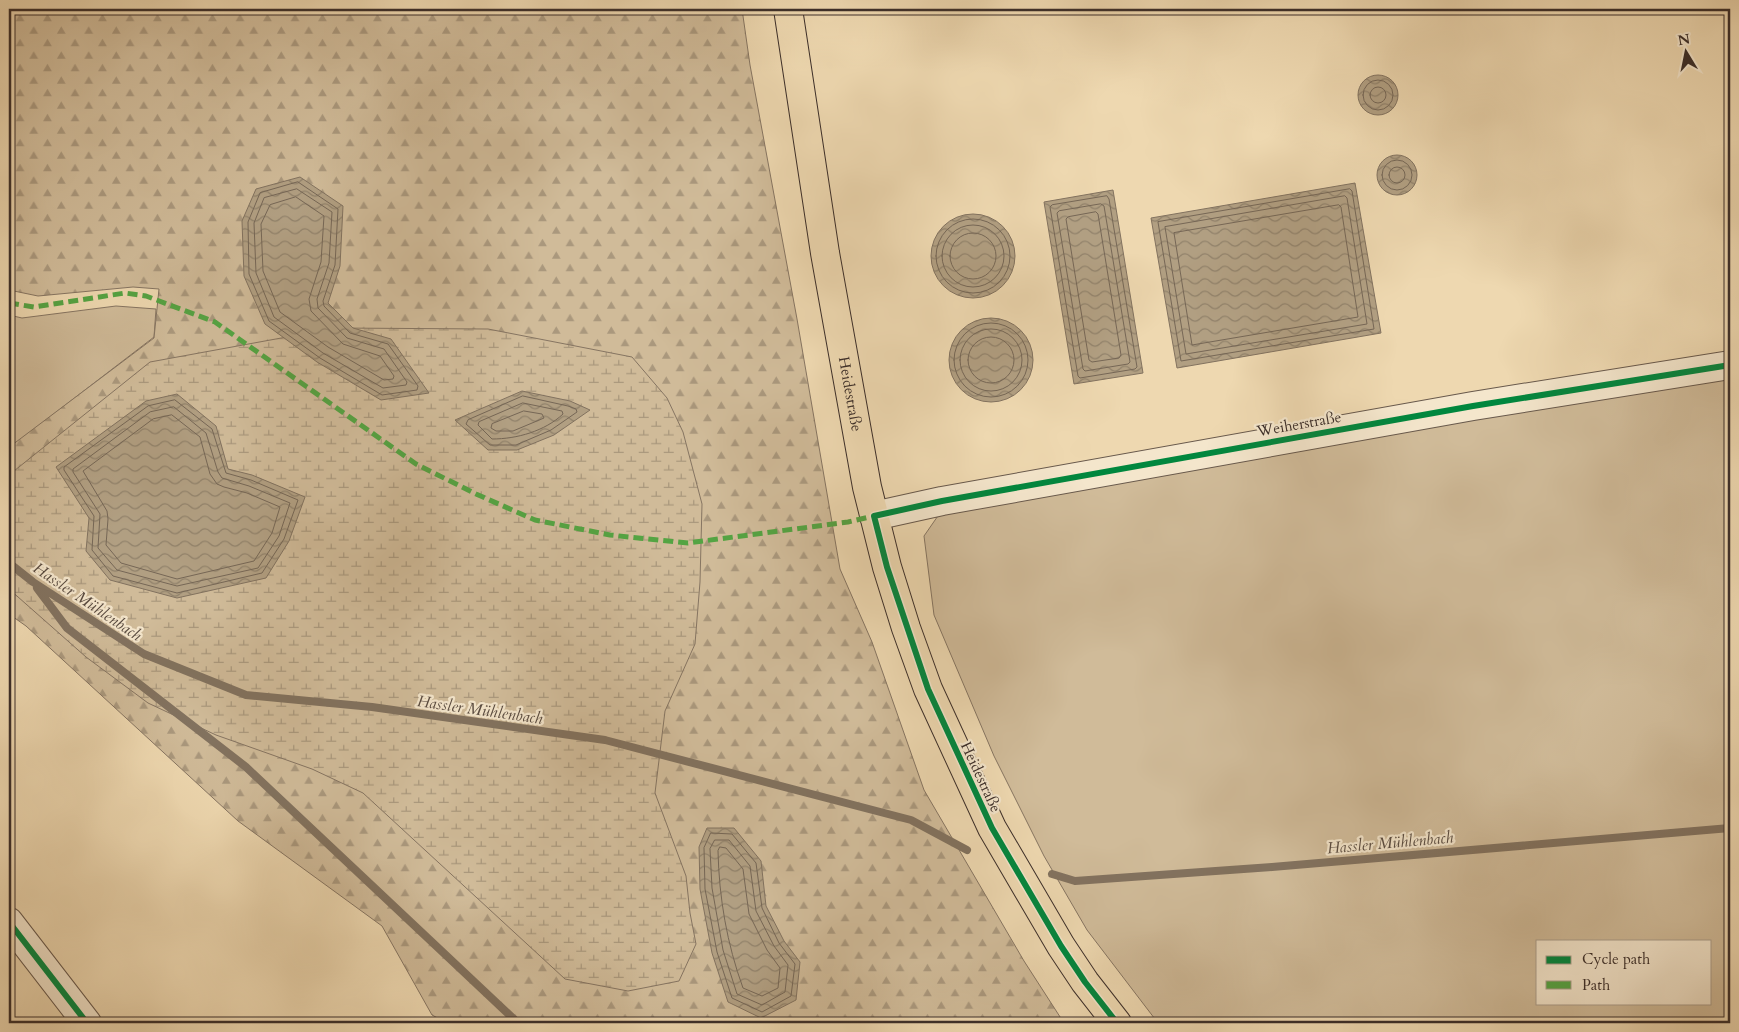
<svg xmlns="http://www.w3.org/2000/svg" width="1739" height="1032" font-family="Cardo,serif">
	<style>
		.grass { fill: #d0bb99; stroke: #867562; fill-rule: evenodd }
		.forest { fill: url(#forest-firs); stroke: #867562 }
		.wetland { fill: url(#wetland-marsh); stroke: #867562 }
		.water { fill: url(#water-waves); stroke: #82725f }
		.lines { fill: none; stroke-linecap: round; stroke-linejoin: round }
		.shore { stroke: #766756; stroke-width: 1 }
		.stream { stroke: #82725f; stroke-width: 8 }
		.minor-casing { stroke: #68594c; stroke-width: 30 }
		.major-casing { stroke: #3c2f2a; stroke-width: 30 }
		.minor { stroke: #f4e6cc; stroke-width: 28 }
		.major { stroke: #eed8b0; stroke-width: 28 }
		.quiet { stroke: #54a443; stroke-width: 5; stroke-dasharray: 10 5; stroke-linecap: butt }
		.cycleway-casing { stroke: #f4e6cc; stroke-width: 9 }
		.cycleway { stroke: #00873e; stroke-width: 6 }
		.labels { text-anchor: middle; stroke-width: 4.5; stroke-linejoin: round; paint-order: stroke }
		.street-label { font-size: 15px; fill: #3c2f2a; stroke: #f4e6cc }
		.water-label { font-size: 16px; font-style: italic; fill: #594b40; stroke: #f4e6cc }
	</style>
	<defs>
		<pattern id="forest-firs" width="22" height="20" patternUnits="userSpaceOnUse" patternTransform="scale(1.25)"><rect width="22" height="20" fill="#d0bb99"/><path d="M5 1l3.5 6h-7zM16 11l3.5 6h-7z" fill="#aa987d"/></pattern>
		<pattern id="wetland-marsh" width="20" height="14" patternUnits="userSpaceOnUse" patternTransform="scale(1.25)"><rect width="20" height="14" fill="#d0bb99"/><path d="M1 5h8M5 5V1M11 12h8M15 12V8" fill="none" stroke="#aa987d"/></pattern>
		<pattern id="water-waves" width="16" height="10" patternUnits="userSpaceOnUse" patternTransform="scale(1.25)"><rect width="16" height="10" fill="#b19f82"/><path d="M0 5q4-4 8 0t8 0" fill="none" stroke="#91826b"/></pattern>
	</defs>
	<rect width="100%" height="100%" fill="#eed8b0"/>
	<filter id="stains"><feTurbulence type="fractalNoise" baseFrequency=".004" numOctaves="4"/><feColorMatrix values="0 0 0 0 .2 0 0 0 0 .09 0 0 0 0 .02 0 0 0 .5 -.17"/></filter>
	<radialGradient id="worn" r=".72"><stop offset=".6" stop-color="#630" stop-opacity="0"/><stop offset="1" stop-color="#630" stop-opacity=".3"/></radialGradient>
	<path class="grass" d="M 116,306 L 156,309 L 154,337 L 12,446 L 9,444 L 9,315 L 22,318 Z
		M 1730,373 L 1730,1023 L 1158,1023 L 1087,930 L 1044,856 L 994,756 L 934,615 L 924,536 L 942,510 ZM 1538,941 L 1710,941 L 1710,1003 L 1538,1003 Z"/>
	<path class="forest" d="M 9,9 L 742,9 L 750,65 L 797,319 L 840,569 L 872,642 L 924,790 L 1024,961 L 1064,1023 L 447,1023 L 432,1015 L 382,926 L 238,821 L 26,626 L 9,614 L 9,444 L 12,445 L 154,338 L 159,289 L 133,287 L 38,296 L 9,290 Z"/>
	<path class="wetland" d="M 336,328 L 488,329 L 632,357 L 667,398 L 683,432 L 702,504 L 700,582 L 695,644 L 665,711 L 655,793 L 686,876 L 690,913 L 696,944 L 679,981 L 628,991 L 565,979 L 363,793 L 312,769 L 216,735 L 148,703 L 86,657 L 9,589 L 9,475 L 150,362 Z"/>
	<path class="water" d="M1358 95a20 20 0 1 1 40 0a20 20 0 1 1-40 0Z
		M1377 175a20 20 0 1 1 40 0a20 20 0 1 1-40 0Z
		M 300,177 L 343,206 L 340,266 L 328,303 L 353,328 L 391,339 L 429,393 L 381,400 L 317,362 L 265,324 L 244,276 L 242,221 L 256,189 Z
		M 1355,183 L 1381,333 L 1177,368 L 1151,218 Z
		M 1113,190 L 1143,373 L 1074,384 L 1044,202 Z
		M931 256a42 42 0 1 1 84 0a42 42 0 1 1-84 0Z
		M949 360a42 42 0 1 1 84 0a42 42 0 1 1-84 0Z
		M 522,391 L 570,401 L 590,410 L 554,435 L 517,450 L 488,450 L 455,420 Z
		M 177,394 L 216,426 L 228,469 L 252,475 L 305,497 L 289,541 L 266,578 L 177,598 L 110,580 L 86,551 L 89,518 L 56,467 L 146,401 Z
		M 707,828 L 734,828 L 761,861 L 766,906 L 784,941 L 800,962 L 796,1000 L 761,1018 L 728,1002 L 712,953 L 700,889 L 699,847 Z"/>
	<g class="lines">
		<path class="shore" d="M1363 95a15 15 0 1 1 30 0a15 15 0 1 1-30 0Z
			M1370 95a8 8 0 1 1 16 0a8 8 0 1 1-16 0Z
			M1382 175a15 15 0 1 1 30 0a15 15 0 1 1-30 0Z
			M1389 175a8 8 0 1 1 16 0a8 8 0 1 1-16 0Z
			M 298,182 L 338,209 L 335,265 L 323,301 L 324,306 L 350,333 L 388,344 L 418,386 L 417,390 L 382,395 L 320,358 L 269,321 L 249,274 L 248,222 L 260,193 Z
			M 297,189 L 332,212 L 329,263 L 317,299 L 318,308 L 347,338 L 384,349 L 407,382 L 406,385 L 383,388 L 323,353 L 274,317 L 256,273 L 254,223 L 264,198 Z
			M 1350,189 L 1352,191 L 1374,329 L 1181,361 L 1158,222 Z
			M 1107,196 L 1109,199 L 1137,367 L 1135,369 L 1080,378 L 1078,376 L 1050,207 L 1052,205 Z
			M 1345,196 L 1347,198 L 1367,324 L 1186,354 L 1165,227 Z
			M 296,197 L 324,216 L 321,262 L 309,299 L 311,311 L 343,344 L 380,356 L 394,376 L 393,379 L 384,380 L 328,347 L 280,312 L 263,271 L 261,224 L 270,205 Z
			M 1101,204 L 1104,206 L 1130,362 L 1128,364 L 1085,371 L 1083,369 L 1057,213 L 1059,211 Z
			M 1339,205 L 1341,207 L 1358,317 L 1192,345 L 1174,233 Z
			M 1096,212 L 1098,214 L 1121,355 L 1119,358 L 1092,362 L 1089,360 L 1066,219 L 1068,217 Z
			M936 256a37 37 0 1 1 74 0a37 37 0 1 1-74 0Z
			M942 256a31 31 0 1 1 62 0a31 31 0 1 1-62 0Z
			M950 256a23 23 0 1 1 46 0a23 23 0 1 1-46 0Z
			M954 360a37 37 0 1 1 74 0a37 37 0 1 1-74 0Z
			M960 360a31 31 0 1 1 62 0a31 31 0 1 1-62 0Z
			M968 360a23 23 0 1 1 46 0a23 23 0 1 1-46 0Z
			M 523,396 L 568,406 L 576,409 L 577,412 L 551,430 L 516,445 L 490,445 L 466,424 L 468,420 Z
			M 175,400 L 212,429 L 226,473 L 251,480 L 298,500 L 284,539 L 262,573 L 177,593 L 113,576 L 92,550 L 94,516 L 64,470 L 64,467 L 148,406 Z
			M 523,403 L 562,411 L 563,414 C 545,431 517,439 492,439 L 478,425 L 479,422 Z
			M 174,407 L 206,433 L 218,472 L 222,478 L 249,486 L 290,503 L 279,536 L 258,568 L 177,586 L 117,570 L 98,548 L 100,514 L 73,472 L 73,469 L 150,412 Z
			M 524,411 L 542,414 L 544,418 L 513,431 L 496,431 L 491,428 L 492,424 Z
			M 172,415 L 200,437 L 210,474 L 217,484 L 224,487 L 247,493 L 280,507 L 272,533 L 254,561 L 177,579 L 121,563 L 106,545 L 108,519 L 107,511 L 83,471 L 153,419 Z
			M 711,833 L 732,834 L 756,863 L 762,908 L 779,943 L 795,964 L 791,996 L 762,1012 L 732,998 L 717,952 L 705,889 L 704,848 Z
			M 715,840 L 729,840 L 750,866 L 756,911 L 774,946 L 788,965 L 785,992 L 762,1005 L 737,994 L 723,950 L 712,888 L 710,849 Z
			M 720,847 L 726,848 L 743,869 L 749,914 L 767,950 L 780,968 L 778,988 L 762,996 L 743,988 C 727,944 719,898 718,851 Z"/>
		<path class="stream" d="M 9,563 L 33,582 L 144,654 L 246,695 L 372,707 L 605,740 L 911,820 L 967,850
			M 37,588 L 67,628 L 246,767 L 518,1023
			M 1052,874 L 1075,881 L 1272,867 L 1730,828"/>
		<defs>
			<path id="minor" d="M 874,516 L 942,501 L 1473,406 L 1730,365
				M 9,922 L 87,1023"/>
			<g id="major">
				<path id="s1" d="M 788,9 L 825,253 L 867,487 L 887,567 L 906,628 L 928,689 L 992,828 L 1061,946 L 1085,982 L 1117,1023"/>
			</g>
		</defs>
		<use href="#minor" class="minor-casing"/>
		<use href="#major" class="major-casing"/>
		<use href="#minor" class="minor"/>
		<use href="#major" class="major"/>
		<path class="quiet" d="M 9,303 L 34,307 L 125,293 L 146,296 L 215,322 L 416,464 L 476,494 L 535,520 L 610,535 L 688,543 L 848,522 L 874,516"/>
		<defs>
			<path id="cycleway" d="M 9,922 L 87,1023
				M 1117,1023 L 1085,982 L 1061,946 L 992,828 L 928,689 L 887,567 L 874,516 L 942,501 L 1473,406 L 1730,365"/>
		</defs>
		<use href="#cycleway" class="cycleway-casing"/>
		<use href="#cycleway" class="cycleway"/>
	</g>
	<g class="labels">
		<g class="street-label">
			<text dy="5" stroke="none"><textPath href="#s1" startOffset="390">Heidestraße</textPath></text>
			<text transform="translate(1299 424) rotate(-10)" y="5">Weiherstraße</text>
			<text transform="translate(981 777) rotate(65)" y="5">Heidestraße</text>
		</g>
		<g class="water-label">
			<text transform="translate(88 601) rotate(34)" y="6">Hassler Mühlenbach</text>
			<text transform="translate(480 709) rotate(8)" y="6">Hassler Mühlenbach</text>
			<text transform="translate(1390 842) rotate(-5)" y="6">Hassler Mühlenbach</text>
		</g>
	</g>
	<rect width="1739" height="1032" fill="none" stroke="#eed8b0" stroke-width="30"/>
	<rect x="10" y="10" width="1719" height="1012" fill="none" stroke="#3c2f2a" stroke-width="2.5"/>
	<rect x="15" y="15" width="1709" height="1002" fill="none" stroke="#3c2f2a"/>
	<rect x="1536" y="940" width="175" height="65" fill="#f4e6cc" stroke="#aa9d8b"/>
	<rect x="1546" y="956" width="25" height="8" fill="#00873e" stroke="#aa9d8b"/>
	<text x="1582" y="964" font-size="15" fill="#3c2f2a">Cycle path</text>
	<rect x="1546" y="981" width="25" height="8" fill="#54a443" stroke="#aa9d8b"/>
	<text x="1582" y="990" font-size="15" fill="#3c2f2a">Path</text>
	<g transform="translate(1686 52) rotate(350)" stroke="#f4e6cc" stroke-width="4" paint-order="stroke">
	<path d="M0-4L9 19L0 12L-9 19Z" fill="#3c2f2a"/>
	<text y="-8" font-size="14" font-weight="bold" text-anchor="middle" fill="#3c2f2a">N</text>
	</g>
	<rect width="100%" height="100%" filter="url(#stains)"/>
	<rect width="100%" height="100%" fill="url(#worn)"/>
</svg>
